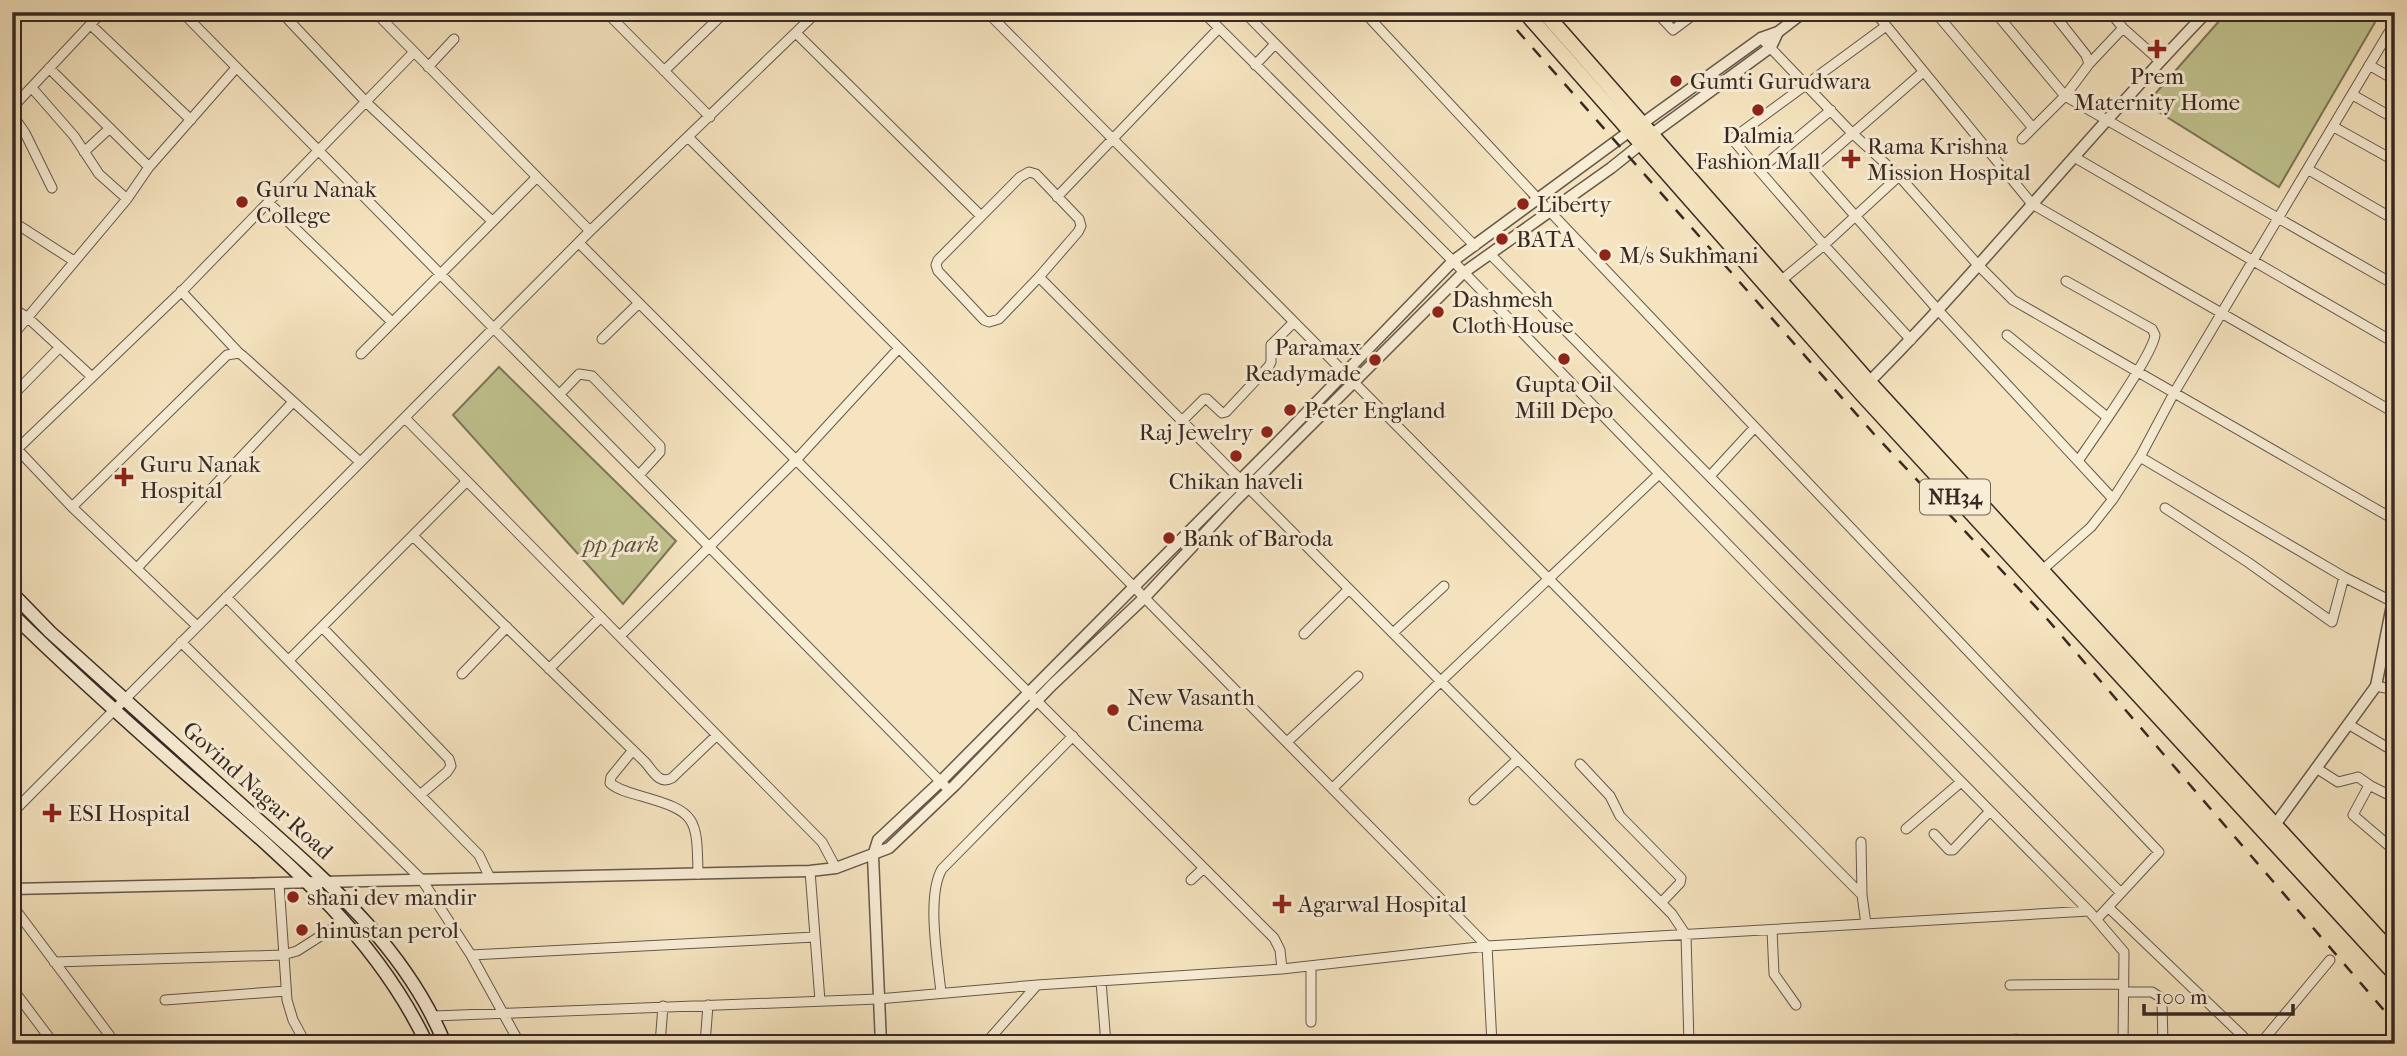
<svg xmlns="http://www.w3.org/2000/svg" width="2407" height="1056" font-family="'IM FELL French Canon',serif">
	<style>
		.green { fill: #c0c38f; stroke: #7c765a; stroke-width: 2 }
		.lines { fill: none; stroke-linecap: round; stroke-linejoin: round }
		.minor-casing { stroke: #67584b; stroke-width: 11 }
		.tertiary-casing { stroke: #67584b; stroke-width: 13 }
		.secondary-casing { stroke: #382924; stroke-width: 15 }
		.trunk-casing { stroke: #382924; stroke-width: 17 }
		.minor { stroke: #f8edd5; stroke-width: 9 }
		.tertiary { stroke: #f8edd5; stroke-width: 10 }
		.secondary { stroke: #f8edd5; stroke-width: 12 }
		.trunk { stroke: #f5e4bf; stroke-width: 14 }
		.rail { stroke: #382924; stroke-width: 2.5; stroke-dasharray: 12 12; stroke-linecap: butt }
		.poi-dot { fill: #8f2418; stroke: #f8edd5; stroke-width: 2.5 }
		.labels { text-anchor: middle; stroke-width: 6; stroke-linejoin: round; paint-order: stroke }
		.shield { fill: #f8edd5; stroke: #726459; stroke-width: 2 }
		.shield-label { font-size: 21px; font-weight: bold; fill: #382924 }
		.poi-label { font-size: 23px; fill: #382924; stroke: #f8edd5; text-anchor: start }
		.park-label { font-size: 23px; font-style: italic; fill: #5a503f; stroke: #f8edd5 }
		.street-label { font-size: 23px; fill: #382924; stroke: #f8edd5 }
	</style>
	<rect width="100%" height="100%" fill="#f5e4bf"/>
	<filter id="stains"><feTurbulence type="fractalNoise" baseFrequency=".00286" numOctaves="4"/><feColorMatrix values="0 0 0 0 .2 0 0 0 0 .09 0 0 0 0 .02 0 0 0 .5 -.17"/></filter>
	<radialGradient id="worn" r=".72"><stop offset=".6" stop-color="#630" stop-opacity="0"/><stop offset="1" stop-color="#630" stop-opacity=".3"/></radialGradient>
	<path class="green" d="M 2227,12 L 2381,12 L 2279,187 L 2146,104 Z
		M 499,367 L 676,541 L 623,604 L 453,415 Z"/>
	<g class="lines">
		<defs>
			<path id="minor" d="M 182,12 L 945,786
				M 281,12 L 367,103 L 492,221
				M 375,12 L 590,231
				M 606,12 L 710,117
				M 987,12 L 1862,895 L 1866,924
				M 1203,12 L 1453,261 L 1771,589 L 2089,911 L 2124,952 L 2123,1044
				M 1244,12 L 1475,246
				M 1364,12 L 1539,200 L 2159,852 L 2097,919
				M 1656,12 L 1673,30 L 1697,12
				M 1875,12 L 2032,204 L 2395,413
				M 1935,12 L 2033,128
				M 1995,12 L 2065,96 L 2395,285
				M 2110,12 L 2123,28 L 2160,61
				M 91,25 L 191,120
				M 1886,26 L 1732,139 L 1824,245 L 1911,340
				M 796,33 L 981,216
				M 1761,38 L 1852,133 L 1899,176 L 1978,265 L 2013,300 L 2395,520
				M 2089,64 L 2123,28
				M 1255,65 L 1275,44
				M 2369,65 L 2395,80
				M 428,67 L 454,39
				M 49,68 L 149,167
				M 664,71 L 725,12
				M 1922,73 L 1813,168 L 1938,310 L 2113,499
				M 32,88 L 74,136 L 99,174 L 127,199
				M 2353,95 L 2395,119
				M 12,108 L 102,12
				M 12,114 L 25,133 L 52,188
				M 2334,127 L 2395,161
				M 689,138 L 899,348 L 1487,946 L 1492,1044
				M 2022,139 L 2065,96 L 2089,64 L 2086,55 L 2052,12
				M 84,152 L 110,128
				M 2074,157 L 2395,343
				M 1759,170 L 1831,110
				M 2309,170 L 2395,220
				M 1057,197 L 1219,28
				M 269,203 L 392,322
				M 12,221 L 74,261
				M 579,243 L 1274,938 L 1280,950 L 1282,969
				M 1490,254 L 2121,893
				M 1039,277 L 999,319 L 989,322 L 984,320 L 938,271 L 936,265 L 938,260 L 1020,177 L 1029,172 L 1036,174 L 1079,219 L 1081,226 L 1078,232 L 1039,277 L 1672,914 L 1686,935 L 1689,1044
				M 2066,281 L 2152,329 L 2155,335 C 2153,355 2093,439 2078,461
				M 1777,284 L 1824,245 L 1899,176
				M 181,291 L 239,353
				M 12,308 L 27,317 L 91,376
				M 2007,335 L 2107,417
				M 12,336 L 127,199 L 149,167 L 236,68
				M 602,339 L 639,303
				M 361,354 L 536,178
				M 560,394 L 579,374 L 592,376 L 660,446 L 660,452 L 640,474
				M 12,396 L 59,348
				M 405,418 L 822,842 L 836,868
				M 1182,421 L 1204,399 L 1207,399 L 1222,413 L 1226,412 L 1269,366 L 1271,362 L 1271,345 L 1294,322
				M 17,449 L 72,507 L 197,626
				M 12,454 L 185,288 L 414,52
				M 2140,457 L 2344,577 L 2395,603
				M 1710,476 L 1755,427
				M 72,507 L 227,355 L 239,353 L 243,356 L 360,462
				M 2165,508 L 2249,563 L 2332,622 L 2344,577
				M 413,536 L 645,762 C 653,771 659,785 672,778 L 717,735
				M 137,568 L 293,402
				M 2040,572 L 2091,527 L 2113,499 L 2140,457 L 2174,393 L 2395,22
				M 226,597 L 479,855 L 490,878
				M 322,627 L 449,759 L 451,766 L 447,772 L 420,795
				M 1393,633 L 1444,586
				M 1304,634 L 1349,589
				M 620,636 L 796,460 L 899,348
				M 181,642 L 422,880 L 471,955 L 520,1044
				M 289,660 L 467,481
				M 549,669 L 601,617
				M 462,674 L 507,627
				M 2376,686 L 2395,690
				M 2348,724 L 2395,752
				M 1287,742 L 1358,676
				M 633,750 L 611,777 L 610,783 C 618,790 630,793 641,796 C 697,812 697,817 698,874
				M 1580,764 L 1610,796 L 1620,816 L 1681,878 L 1680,883 L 1661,903
				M 2316,768 L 2338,782 L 2358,777 L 2371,786
				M 1333,788 L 1441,681 L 1659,474
				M 2395,798 L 2371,786 L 2367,789 L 2353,815 L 2395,851
				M 1474,800 L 1518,759
				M 12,813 L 590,231 L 817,12
				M 1906,829 L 1961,782
				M 1934,834 L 1949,850 L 1953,850 L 1990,811
				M 1861,842 L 1862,895
				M 810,871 L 820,1001
				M 1191,880 L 1204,868
				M 279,883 L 287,1000 L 293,1020 L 306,1044
				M 12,905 L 116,1044
				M 2108,907 L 2251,1044
				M 1772,930 L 1774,974 L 1796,1005
				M 471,955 L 815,937
				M 54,962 L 283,955 L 297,951 L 344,921
				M 1311,966 L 1311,1022
				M 1101,981 L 1106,1044
				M 2010,985 L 2124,984
				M 12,988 L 54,1044
				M 2124,992 L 2152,992 L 2160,997 L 2162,1003 L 2163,1044
				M 941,993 C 938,961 926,896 942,869 L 1073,736
				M 165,1000 L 286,991
				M 434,1016 L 878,999 L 1037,985 L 1282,969 L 1487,946 L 2089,911
				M 660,1044 L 663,1006
				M 705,1044 L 708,1005
				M 985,1044 L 1037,985
				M 2002,1044 C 2011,1038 2019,1037 2028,1044
				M 2260,1044 L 2330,960"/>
			<path id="tertiary" d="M 1643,123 L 1761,38 L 1778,32 L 1804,12
				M 1652,134 L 1771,47 L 1778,32
				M 1864,387 C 1984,267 2089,133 2207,12
				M 2272,829 L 2376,686 L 2395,590
				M 12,889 L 810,871 L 836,868 L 889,848 L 955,785 L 1052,685 L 1145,597 L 1233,503 L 1463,273 L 1611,168 L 1641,144
				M 881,1044 L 873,856 L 878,840 L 941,781 L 1278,442 L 1453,261 L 1630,131"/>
			<path id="secondary" d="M 12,593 L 50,632 C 108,684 166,737 224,789 C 307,865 401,936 445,1044
				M 12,614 C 68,669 126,721 185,773 C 277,853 374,931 427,1044"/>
			<path id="trunk" d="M 1525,12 L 1860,392 L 2395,974
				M 1544,12 L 1869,382 L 2395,956"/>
		</defs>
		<use href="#minor" class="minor-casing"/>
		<use href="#tertiary" class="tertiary-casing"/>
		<use href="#secondary" class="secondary-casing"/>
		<use href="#trunk" class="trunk-casing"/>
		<use href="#minor" class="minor"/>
		<use href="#tertiary" class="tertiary"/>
		<use href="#secondary" class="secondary"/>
		<use href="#trunk" class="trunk"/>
		<path class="rail" d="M 1501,12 L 1874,434 L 2048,620 L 2395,1023"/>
	</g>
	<g class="poi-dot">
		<path d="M2153.5 38.5h7v7h7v7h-7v7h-7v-7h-7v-7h7z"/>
		<circle cx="1676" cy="81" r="7"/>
		<circle cx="1758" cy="110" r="7"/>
		<path d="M1847.5 148.5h7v7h7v7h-7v7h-7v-7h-7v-7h7z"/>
		<circle cx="242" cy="202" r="7"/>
		<circle cx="1523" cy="204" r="7"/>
		<circle cx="1502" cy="239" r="7"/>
		<circle cx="1605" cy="255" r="7"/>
		<circle cx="1438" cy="312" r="7"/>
		<circle cx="1564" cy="359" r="7"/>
		<circle cx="1375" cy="360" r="7"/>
		<circle cx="1290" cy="410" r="7"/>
		<circle cx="1267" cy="432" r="7"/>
		<circle cx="1236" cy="456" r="7"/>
		<path d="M120.5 466.5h7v7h7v7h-7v7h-7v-7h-7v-7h7z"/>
		<circle cx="1169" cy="538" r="7"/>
		<circle cx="1113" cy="710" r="7"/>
		<path d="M48.5 802.5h7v7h7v7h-7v7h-7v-7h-7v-7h7z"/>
		<circle cx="293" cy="897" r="7"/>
		<path d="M1278.5 893.5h7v7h7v7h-7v7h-7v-7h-7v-7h7z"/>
		<circle cx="302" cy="930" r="7"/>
	</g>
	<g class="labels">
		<rect class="shield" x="1920" y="479.5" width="70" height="35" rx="5"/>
		<g class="shield-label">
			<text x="1955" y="504">NH34</text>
		</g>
		<g class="poi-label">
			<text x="2157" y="84" text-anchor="middle">Prem<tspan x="2157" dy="26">Maternity Home</tspan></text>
			<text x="1690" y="89">Gumti Gurudwara</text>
			<text x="1758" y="143" text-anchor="middle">Dalmia<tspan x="1758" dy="26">Fashion Mall</tspan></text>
			<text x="1867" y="154">Rama Krishna<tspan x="1867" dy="26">Mission Hospital</tspan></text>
			<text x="256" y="197">Guru Nanak<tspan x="256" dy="26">College</tspan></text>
			<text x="1537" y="212">Liberty</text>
			<text x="1516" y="247">BATA</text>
			<text x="1619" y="263">M/s Sukhmani</text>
			<text x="1452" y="307">Dashmesh<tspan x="1452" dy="26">Cloth House</tspan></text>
			<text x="1361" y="355" text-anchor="end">Paramax<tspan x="1361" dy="26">Readymade</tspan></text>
			<text x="1564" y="392" text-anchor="middle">Gupta Oil<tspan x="1564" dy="26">Mill Depo</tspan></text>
			<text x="1304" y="418">Peter England</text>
			<text x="1253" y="440" text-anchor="end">Raj Jewelry</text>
			<text x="140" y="472">Guru Nanak<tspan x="140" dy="26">Hospital</tspan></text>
			<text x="1236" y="489" text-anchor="middle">Chikan haveli</text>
			<text x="1183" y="546">Bank of Baroda</text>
			<text x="1127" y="705">New Vasanth<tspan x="1127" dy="26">Cinema</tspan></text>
			<text x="68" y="821">ESI Hospital</text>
			<text x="307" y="905">shani dev mandir</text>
			<text x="1298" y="912">Agarwal Hospital</text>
			<text x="316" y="938">hinustan perol</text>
		</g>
		<g class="park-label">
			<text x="621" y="552">pp park</text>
		</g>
		<g class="street-label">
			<text transform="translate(258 790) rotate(42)" y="8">Govind Nagar Road</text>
		</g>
	</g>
	<rect width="2407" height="1056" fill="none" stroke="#f5e4bf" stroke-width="42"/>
	<rect x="14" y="14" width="2379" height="1028" fill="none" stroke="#382924" stroke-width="3.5"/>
	<rect x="21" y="21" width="2365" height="1014" fill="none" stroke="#382924" stroke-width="2"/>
	<path d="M2144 1004v10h149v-10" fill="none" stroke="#382924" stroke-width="3.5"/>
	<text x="2155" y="1004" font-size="21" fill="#382924" stroke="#f8edd5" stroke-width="5" paint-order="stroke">100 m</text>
	<rect width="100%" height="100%" filter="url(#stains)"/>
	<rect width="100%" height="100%" fill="url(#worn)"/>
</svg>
